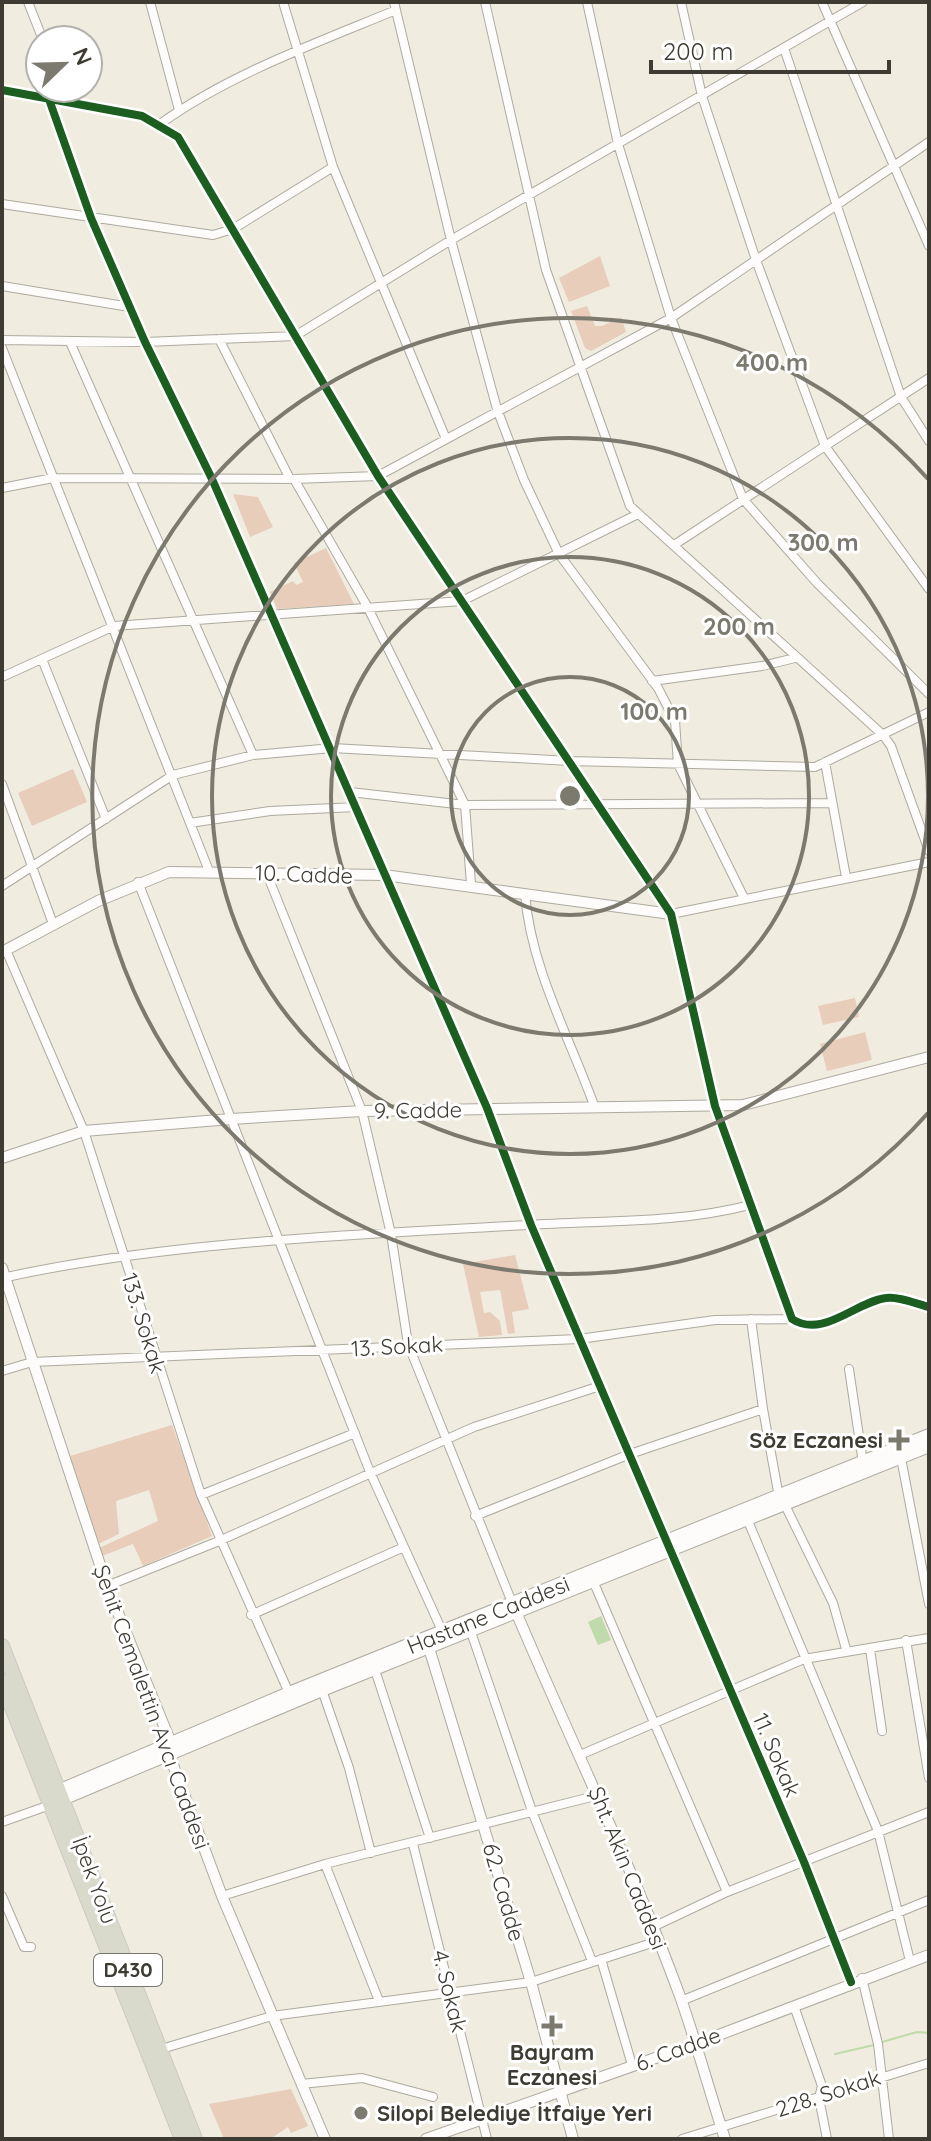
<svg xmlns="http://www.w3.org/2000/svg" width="931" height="2141" font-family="Quicksand,sans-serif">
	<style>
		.green { fill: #e8cdbb }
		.water { fill: #c0daac }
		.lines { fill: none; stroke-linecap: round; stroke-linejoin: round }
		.stream { stroke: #c0daac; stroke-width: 2 }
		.minor-casing { stroke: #adaaa0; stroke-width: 10 }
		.tertiary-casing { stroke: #adaaa0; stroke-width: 12 }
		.secondary-casing { stroke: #adaaa0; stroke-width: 14 }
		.trunk-casing { stroke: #cbc9c3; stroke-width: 16 }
		.minor { stroke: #fdfcfa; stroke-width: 8 }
		.tertiary { stroke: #fdfcfa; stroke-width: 10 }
		.secondary { stroke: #fdfcfa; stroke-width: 12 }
		.trunk { stroke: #dadacc; stroke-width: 14 }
		.cycleway-casing { stroke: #fff; stroke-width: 13 }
		.cycleway { stroke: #1b5e20; stroke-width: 8 }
		.ring { fill: none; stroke: #7c796f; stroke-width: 4 }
		.poi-dot { fill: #7c796f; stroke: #fff; stroke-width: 3 }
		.labels { text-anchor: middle; stroke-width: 6; stroke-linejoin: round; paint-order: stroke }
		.shield { fill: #fff; stroke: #787670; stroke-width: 2 }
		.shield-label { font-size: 20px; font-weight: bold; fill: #3e3b32 }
		.street-label { font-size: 22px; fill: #3e3b32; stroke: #fff }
		.poi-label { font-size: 22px; font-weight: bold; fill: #3e3b32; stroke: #fff; text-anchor: end }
		.centre { fill: #7c796f; stroke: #fff; stroke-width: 4 }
		.ring-label { font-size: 24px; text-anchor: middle; font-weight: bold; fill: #7c796f; stroke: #fff; stroke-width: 6; stroke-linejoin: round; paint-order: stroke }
	</style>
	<rect width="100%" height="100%" fill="#f0ecdf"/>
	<path class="green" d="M 600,256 L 610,286 L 569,302 L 559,278 Z
		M 587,306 L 595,326 L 602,326 L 621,317 L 626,332 L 591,351 L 585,348 L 571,311 Z
		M 233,494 L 258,497 L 273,527 L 250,537 Z
		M 326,548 L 354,604 L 277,609 L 270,592 L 293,581 L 296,585 L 303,582 L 294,563 Z
		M 73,769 L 87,802 L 32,826 L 18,793 Z
		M 855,998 L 859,1017 L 823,1025 L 818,1006 Z
		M 865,1032 L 872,1060 L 827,1071 L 820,1044 Z
		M 515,1255 L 529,1309 L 512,1312 L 515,1333 L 508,1334 L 500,1290 L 480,1292 L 484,1313 L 490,1312 L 500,1321 L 502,1335 L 479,1337 L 463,1264 Z
		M 172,1425 L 212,1536 L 143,1566 L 133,1544 L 102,1556 L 99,1548 L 158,1521 L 149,1490 L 116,1501 L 119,1534 L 98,1544 L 70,1456 Z
		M 291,2089 L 308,2126 L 291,2133 L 288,2127 L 270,2139 L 224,2139 L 209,2104 Z"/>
	<path class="water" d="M 601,1616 L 611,1640 L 598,1645 L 588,1622 Z"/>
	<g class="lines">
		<path class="stream" d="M 882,2042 L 917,2032 L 929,2033
			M 835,2054 L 874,2045"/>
		<defs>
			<path id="minor" d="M 28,2 L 43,40
				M 150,2 L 179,110
				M 283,2 L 333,167 L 446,439
				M 394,2 L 451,240 L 497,409 L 524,480 L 559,554 L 658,688 L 675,721 L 678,764 L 744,898
				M 485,2 L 546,270 L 630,506 L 883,735 L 891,746 L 929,851
				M 587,2 L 618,144 L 671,318 L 743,499 L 817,583 L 929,694
				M 681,2 L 702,96 L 756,260 L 825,446 L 929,589
				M 822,2 L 929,246
				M 784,48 L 901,397 L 929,441
				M 45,88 L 91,218 L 145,342 L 212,479 L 487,1108 L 531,1225 L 804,1862 L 851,1982
				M 2,90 L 142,116 L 178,137 L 378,476 L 671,914 L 715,1106 L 792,1319 C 823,1339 855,1302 886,1298 C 898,1296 917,1304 929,1307
				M 160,124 C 230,74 316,43 396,10
				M 2,204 L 213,235 L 233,229 L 333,167
				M 2,286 L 130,307
				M 219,339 L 290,479
				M 2,340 L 145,342 L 295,336 L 451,240 L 863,2
				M 70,342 L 253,755
				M 2,348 L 209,871
				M 294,479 L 367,606 L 465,805 L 471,884
				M 2,488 L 53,478 L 294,479 L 378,476 L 671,318 L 929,142
				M 674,545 L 929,378
				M 42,659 L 106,819
				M 2,677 L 114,626 L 462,601 L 638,514
				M 652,681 L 762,666 L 795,658
				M 825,762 L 846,877
				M 2,784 L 53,924
				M 350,792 L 465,805 L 832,803
				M 190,823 L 270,811 L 356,807
				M 267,874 L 362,1111 L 391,1234 L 408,1344 L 513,1605
				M 138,882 L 370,1472 L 443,1633
				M 2,886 L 173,775 L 253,755 L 332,748 L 570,761 L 815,767 L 929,712
				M 525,894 C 531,969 570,1038 595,1108
				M 671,914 L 929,862
				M 6,950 L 84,1131 L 201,1495 L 289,1693
				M 2,1278 C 169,1241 356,1235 527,1225 C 603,1220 676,1224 750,1205
				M 751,1319 L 763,1409 L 779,1497
				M 849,1369 L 863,1463
				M 2,1371 L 32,1362 L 579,1339 L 715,1320 L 792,1319
				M 901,1458 L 929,1604
				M 201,1495 L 355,1433
				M 785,1505 L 833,1603 L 846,1649
				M 475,1516 L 630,1454 L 763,1409
				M 748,1521 L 878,1831 L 910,1961
				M 594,1583 L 727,1892
				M 107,1586 L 219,1541 L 474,1427 L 600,1386
				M 251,1615 L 404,1547
				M 471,1632 L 533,1814 L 592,1961
				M 906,1640 L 929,1778
				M 870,1649 L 882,1731
				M 375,1670 L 430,1838
				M 322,1690 L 349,1768 L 371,1853
				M 580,1755 L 804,1659 L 929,1638
				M 2,1822 L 50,1805
				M 413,1844 L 487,2139
				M 325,1864 L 379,2001
				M 2,1896 L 24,1947 L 31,1947
				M 222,1896 L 325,1864 L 599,1795
				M 653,1927 L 727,1892 L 929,1812
				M 601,1959 L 632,2065
				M 862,1978 L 878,2044 L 889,2139
				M 681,2001 L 929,1900
				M 794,2006 L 822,2086 L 819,2098 L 827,2139
				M 158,2050 L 272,2016 L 531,1982 L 658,1941
				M 301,2084 L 362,2078 L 433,2097
				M 682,2139 L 929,2063"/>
			<path id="tertiary" d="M 2,952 L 98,901 L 169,872 L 384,875 L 671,914
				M 2,1158 L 84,1131 L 231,1119 L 362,1111 L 743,1105 L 929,1057
				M 2,1268 L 107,1586 L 171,1743 L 169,1754 L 222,1896 L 325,2139
				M 514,1607 C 569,1738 632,1865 681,1999 C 697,2045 710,2093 725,2139
				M 429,1648 L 531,1982 L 573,2139
				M 426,2139 L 695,2044 L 929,1955"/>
			<path id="secondary" d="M 51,1794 L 289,1693 L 929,1435
				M 53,1803 L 322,1690 L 929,1446"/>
			<path id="trunk" d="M 2,1646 L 195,2139
				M 2,1682 L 182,2139"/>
		</defs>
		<use href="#minor" class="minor-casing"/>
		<use href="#tertiary" class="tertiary-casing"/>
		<use href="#secondary" class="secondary-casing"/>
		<use href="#trunk" class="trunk-casing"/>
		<use href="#minor" class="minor"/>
		<use href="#tertiary" class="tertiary"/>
		<use href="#secondary" class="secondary"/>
		<use href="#trunk" class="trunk"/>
		<defs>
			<path id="cycleway" d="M 45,88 L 91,218 L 145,342 L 212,479 L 487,1108 L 531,1225 L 804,1862 L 851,1982
				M 2,90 L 142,116 L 178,137 L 378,476 L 671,914 L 715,1106 L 792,1319 C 823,1339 855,1302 886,1298 C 898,1296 917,1304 929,1307"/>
		</defs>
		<use href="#cycleway" class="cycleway-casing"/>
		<use href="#cycleway" class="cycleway"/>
	</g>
	<g class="ring">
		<circle cx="570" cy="796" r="119"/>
		<circle cx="570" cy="796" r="239"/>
		<circle cx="570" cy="796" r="358"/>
		<path d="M928 1113A478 478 0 1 1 928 479"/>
	</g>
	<g class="poi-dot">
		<path d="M895 1428h8v8h8v8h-8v8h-8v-8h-8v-8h8z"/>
		<path d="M548 2014h8v8h8v8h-8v8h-8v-8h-8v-8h8z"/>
		<circle cx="361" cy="2113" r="8"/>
	</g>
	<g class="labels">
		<rect class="shield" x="94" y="1954" width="68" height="32" rx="6"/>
		<g class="shield-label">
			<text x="128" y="1977">D430</text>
		</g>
		<g class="street-label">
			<text transform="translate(304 874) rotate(2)" y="8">10. Cadde</text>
			<text transform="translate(418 1110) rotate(-1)" y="8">9. Cadde</text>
			<text transform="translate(144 1323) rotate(73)" y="8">133. Sokak</text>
			<text transform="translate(397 1346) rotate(-3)" y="8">13. Sokak</text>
			<text transform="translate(488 1615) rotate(-22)" y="8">Hastane Caddesi</text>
			<text transform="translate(152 1707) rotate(70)" y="8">Şehit Cemalettin Avcı Caddesi</text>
			<text transform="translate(777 1755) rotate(67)" y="8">11. Sokak</text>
			<text transform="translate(628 1868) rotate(68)" y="8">Şht. Akin Caddesi</text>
			<text transform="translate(95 1880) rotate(70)" y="8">İpek Yolu</text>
			<text transform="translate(504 1892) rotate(74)" y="8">62. Cadde</text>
			<text transform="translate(450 1991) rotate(76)" y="8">4. Sokak</text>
			<text transform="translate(678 2049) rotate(-20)" y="8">6. Cadde</text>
			<text transform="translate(828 2093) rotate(-18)" y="8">228. Sokak</text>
		</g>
		<g class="poi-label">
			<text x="883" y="1448">Söz Eczanesi</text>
			<text x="552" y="2060" text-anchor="middle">Bayram<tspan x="552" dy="25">Eczanesi</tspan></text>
			<text x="377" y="2121" text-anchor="start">Silopi Belediye İtfaiye Yeri</text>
		</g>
	</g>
	<circle cx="570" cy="796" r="12" class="centre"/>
	<g class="ring-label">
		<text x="772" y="371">400 m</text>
		<text x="823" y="551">300 m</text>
		<text x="739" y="635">200 m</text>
		<text x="654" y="720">100 m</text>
	</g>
	<rect width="931" height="2141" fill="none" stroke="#3e3b32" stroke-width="8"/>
	<g transform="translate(64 64) rotate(67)"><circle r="38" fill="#ffffff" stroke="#b2b1ad" stroke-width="2"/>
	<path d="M0-6L14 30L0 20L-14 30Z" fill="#7c796f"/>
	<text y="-12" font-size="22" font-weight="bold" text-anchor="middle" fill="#3e3b32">N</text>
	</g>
	<path d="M651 60v12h238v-12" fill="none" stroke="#3e3b32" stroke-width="4"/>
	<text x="663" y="60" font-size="24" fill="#3e3b32" stroke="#ffffff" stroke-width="6" paint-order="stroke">200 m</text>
</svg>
